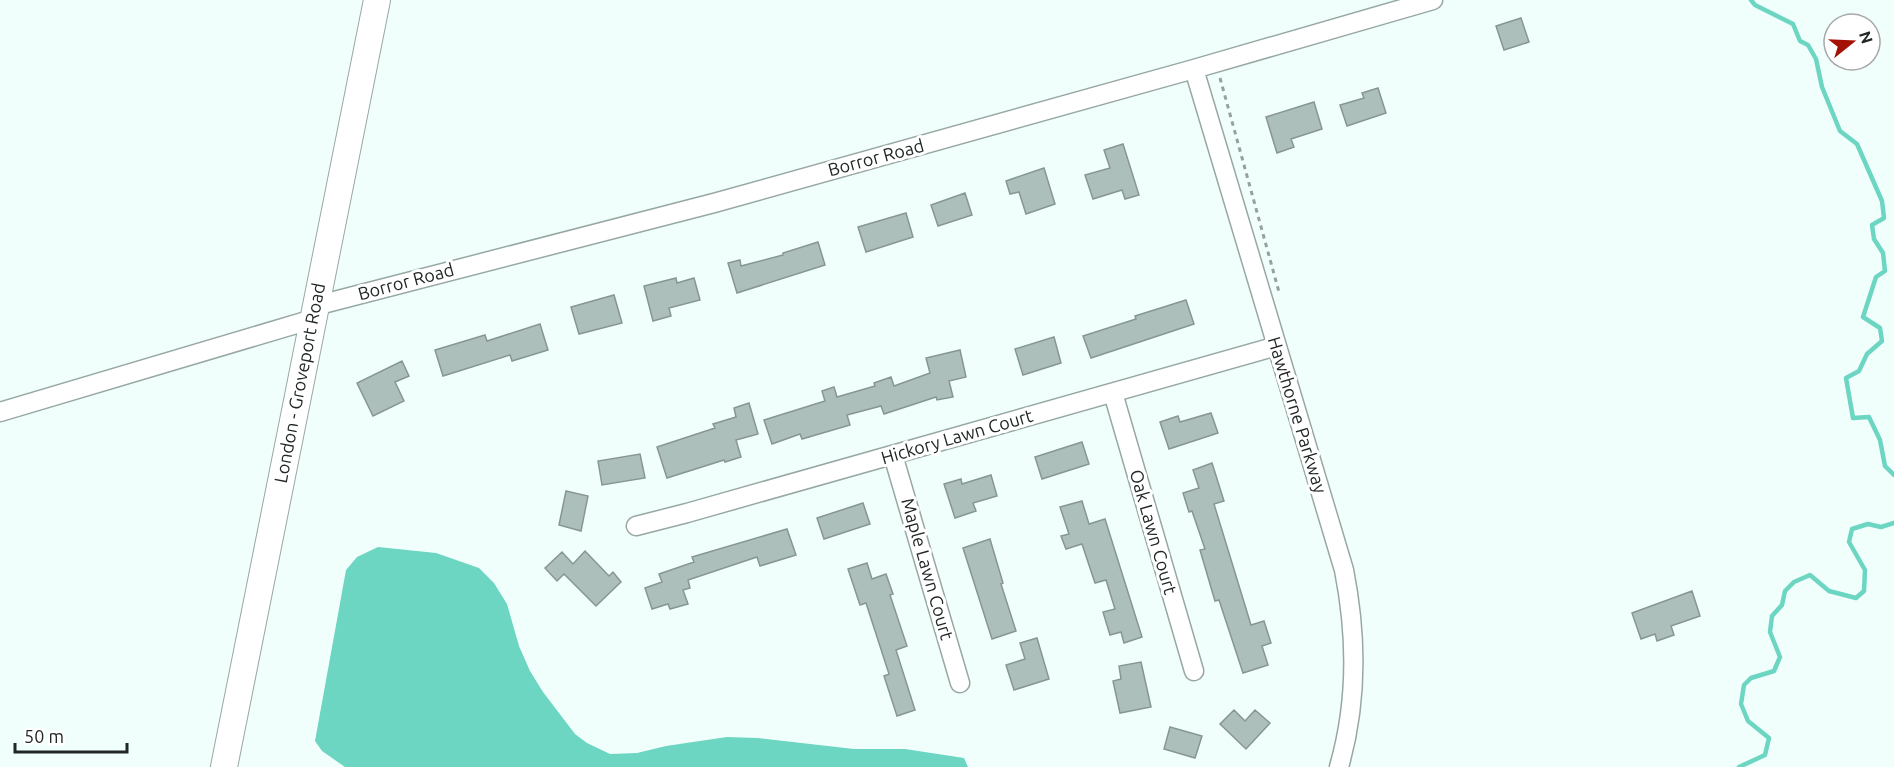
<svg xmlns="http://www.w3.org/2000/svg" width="1894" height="767" font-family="Ubuntu,sans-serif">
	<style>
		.water { fill: #6cd6c2 }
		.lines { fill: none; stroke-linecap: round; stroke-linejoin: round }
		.stream { stroke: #6cd6c2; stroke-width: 4.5 }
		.building { fill: #adbfbb; stroke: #869793; stroke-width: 1.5 }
		.minor-casing { stroke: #97a8a4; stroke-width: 21 }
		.secondary-casing { stroke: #97a8a4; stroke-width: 28 }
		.path { stroke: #96a19f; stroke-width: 3; stroke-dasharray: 4.5 4.5; stroke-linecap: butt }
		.minor { stroke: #fff; stroke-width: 18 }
		.secondary { stroke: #fff; stroke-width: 26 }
		.labels { text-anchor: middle; stroke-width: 6; stroke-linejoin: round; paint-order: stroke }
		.street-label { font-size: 18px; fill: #202725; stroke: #fff }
	</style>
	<rect width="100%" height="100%" fill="#f1fffc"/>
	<path class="water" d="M 378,547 L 436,553 L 479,568 L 494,583 L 507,604 L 519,646 L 530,671 L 543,692 L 575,734 L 587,743 L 610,754 L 637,753 L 666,746 L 727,737 L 758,738 L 854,749 L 905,749 L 964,758 L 968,767 L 345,767 L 322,751 L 315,741 L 346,570 L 357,557 Z"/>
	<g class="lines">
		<path class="stream" d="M 1751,0 L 1755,5 L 1793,24 L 1800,41 L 1808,45 L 1816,59 L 1822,87 L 1840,131 L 1857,144 L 1882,201 L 1884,218 L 1872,225 L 1874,239 L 1883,253 L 1885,271 L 1876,277 L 1863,317 L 1880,328 L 1882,341 L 1867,354 L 1859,371 L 1846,378 L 1853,418 L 1869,417 L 1880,440 L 1885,466 L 1894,475
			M 1739,767 L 1765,755 L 1769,738 L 1748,721 L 1741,704 L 1744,685 L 1751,678 L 1774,671 L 1780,657 L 1770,632 L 1772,616 L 1782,605 L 1785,591 L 1794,582 L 1810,575 L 1829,591 L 1856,598 L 1864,591 L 1865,570 L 1849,542 L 1852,529 L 1868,524 L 1881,527 L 1894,523"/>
	</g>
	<path class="building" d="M 1521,18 L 1529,42 L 1504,50 L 1496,26 Z
		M 1378,88 L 1386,113 L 1347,126 L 1340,105 L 1364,98 L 1362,93 Z
		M 1314,102 L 1322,129 L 1291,139 L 1294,147 L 1277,153 L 1266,117 Z
		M 1123,144 L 1139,195 L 1125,199 L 1122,190 L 1093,199 L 1085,175 L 1110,168 L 1104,150 Z
		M 1044,168 L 1055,204 L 1026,214 L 1019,192 L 1010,194 L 1006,181 Z
		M 965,193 L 972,215 L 938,226 L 931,205 Z
		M 906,213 L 913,237 L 866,252 L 858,227 Z
		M 818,242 L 825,265 L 737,293 L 728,263 L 740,260 L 741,266 L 783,255 L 783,253 Z
		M 676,278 L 677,283 L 694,278 L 700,300 L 669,308 L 671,316 L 653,321 L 644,286 Z
		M 614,295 L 622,323 L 579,334 L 571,307 Z
		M 1186,300 L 1194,324 L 1091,358 L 1083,336 L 1136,319 L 1135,316 Z
		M 540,324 L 548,350 L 512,361 L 510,355 L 443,376 L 435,350 L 485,335 L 487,341 Z
		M 1054,337 L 1061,363 L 1023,375 L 1015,349 Z
		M 960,350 L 966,377 L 949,381 L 953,397 L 937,400 L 936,397 L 884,414 L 881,406 L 847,415 L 850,425 L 802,439 L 800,434 L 772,444 L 764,420 L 825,401 L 822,391 L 834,387 L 837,397 L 875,386 L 874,383 L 891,377 L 894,386 L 930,373 L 926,358 Z
		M 402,361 L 409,376 L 395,382 L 404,401 L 373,416 L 357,383 Z
		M 749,403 L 758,434 L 736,440 L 741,457 L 725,462 L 724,460 L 667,478 L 657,447 L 715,428 L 713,424 L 736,417 L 734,408 Z
		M 1211,413 L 1218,433 L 1169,449 L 1160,422 L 1178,416 L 1180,422 Z
		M 1082,442 L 1089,464 L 1042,479 L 1035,457 Z
		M 640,454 L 645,478 L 602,485 L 598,461 Z
		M 1212,463 L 1224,501 L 1214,504 L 1251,625 L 1264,621 L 1271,643 L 1262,646 L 1268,665 L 1243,673 L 1219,600 L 1215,601 L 1200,550 L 1205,549 L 1192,511 L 1189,512 L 1183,493 L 1199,488 L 1193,470 Z
		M 991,475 L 997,496 L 973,503 L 976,511 L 955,518 L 944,484 L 961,479 L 962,484 Z
		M 566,491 L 588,496 L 581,531 L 559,525 Z
		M 1082,501 L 1089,524 L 1105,519 L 1142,637 L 1124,643 L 1121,632 L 1110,635 L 1103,612 L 1115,609 L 1106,580 L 1095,583 L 1082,544 L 1066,549 L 1061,536 L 1069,534 L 1060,507 Z
		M 863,503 L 870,524 L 824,539 L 817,518 Z
		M 787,529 L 796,555 L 760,566 L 757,557 L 688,580 L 690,588 L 683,590 L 688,604 L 670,609 L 668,604 L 652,609 L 645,588 L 662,582 L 659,574 L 694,562 L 692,557 Z
		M 990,539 L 1003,583 L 1001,584 L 1016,631 L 992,639 L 963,548 Z
		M 585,551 L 609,576 L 613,572 L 621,582 L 596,606 L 564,574 L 557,581 L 545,568 L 562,552 L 573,564 Z
		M 867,563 L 872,579 L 886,574 L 893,594 L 890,595 L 907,646 L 896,650 L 915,710 L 897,716 L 884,676 L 889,674 L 866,603 L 860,605 L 848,569 Z
		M 1692,591 L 1700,616 L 1671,626 L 1674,635 L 1657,641 L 1655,634 L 1641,639 L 1632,613 Z
		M 1037,638 L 1049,679 L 1014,690 L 1006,665 L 1025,659 L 1020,643 Z
		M 1141,662 L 1151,707 L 1120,713 L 1113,681 L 1121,679 L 1119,666 Z
		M 1234,710 L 1245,721 L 1255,710 L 1270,723 L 1246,749 L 1220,724 Z
		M 1170,727 L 1202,736 L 1195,758 L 1164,749 Z"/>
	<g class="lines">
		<defs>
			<path id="minor" d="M 1194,69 L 1344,570 C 1357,636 1358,701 1339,767
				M 315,306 L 714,203 L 1194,69 L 1433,0
				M 1113,393 L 1194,671
				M 0,412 L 313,319
				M 893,455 L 960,683
				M 636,526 L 687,513 L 1277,346"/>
			<path id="secondary" d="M 224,767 L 377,0"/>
		</defs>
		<use href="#minor" class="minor-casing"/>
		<use href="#secondary" class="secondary-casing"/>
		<path class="path" d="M 1220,78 L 1279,292"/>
		<use href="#minor" class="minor"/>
		<use href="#secondary" class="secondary"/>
	</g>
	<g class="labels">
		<g class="street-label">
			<text transform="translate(876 158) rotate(-15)" y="6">Borror Road</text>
			<text transform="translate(406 282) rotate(-15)" y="6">Borror Road</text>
			<text transform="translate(300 383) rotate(-79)" y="6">London - Groveport Road</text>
			<text transform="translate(1297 415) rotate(73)" y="6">Hawthorne Parkway</text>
			<text transform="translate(957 437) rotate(-16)" y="6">Hickory Lawn Court</text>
			<text transform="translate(1153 532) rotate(74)" y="6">Oak Lawn Court</text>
			<text transform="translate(927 569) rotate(74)" y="6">Maple Lawn Court</text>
		</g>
	</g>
	<g transform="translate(1852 42) rotate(72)"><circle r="28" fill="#ffffff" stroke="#a6a9a8" stroke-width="1.5"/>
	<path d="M0-4.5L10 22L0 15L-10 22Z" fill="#a51104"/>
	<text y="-9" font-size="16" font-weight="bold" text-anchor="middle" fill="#202725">N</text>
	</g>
	<path d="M15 743v9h112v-9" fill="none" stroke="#202725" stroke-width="3"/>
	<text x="24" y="743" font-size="18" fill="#202725" stroke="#ffffff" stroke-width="4.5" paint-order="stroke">50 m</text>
</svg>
